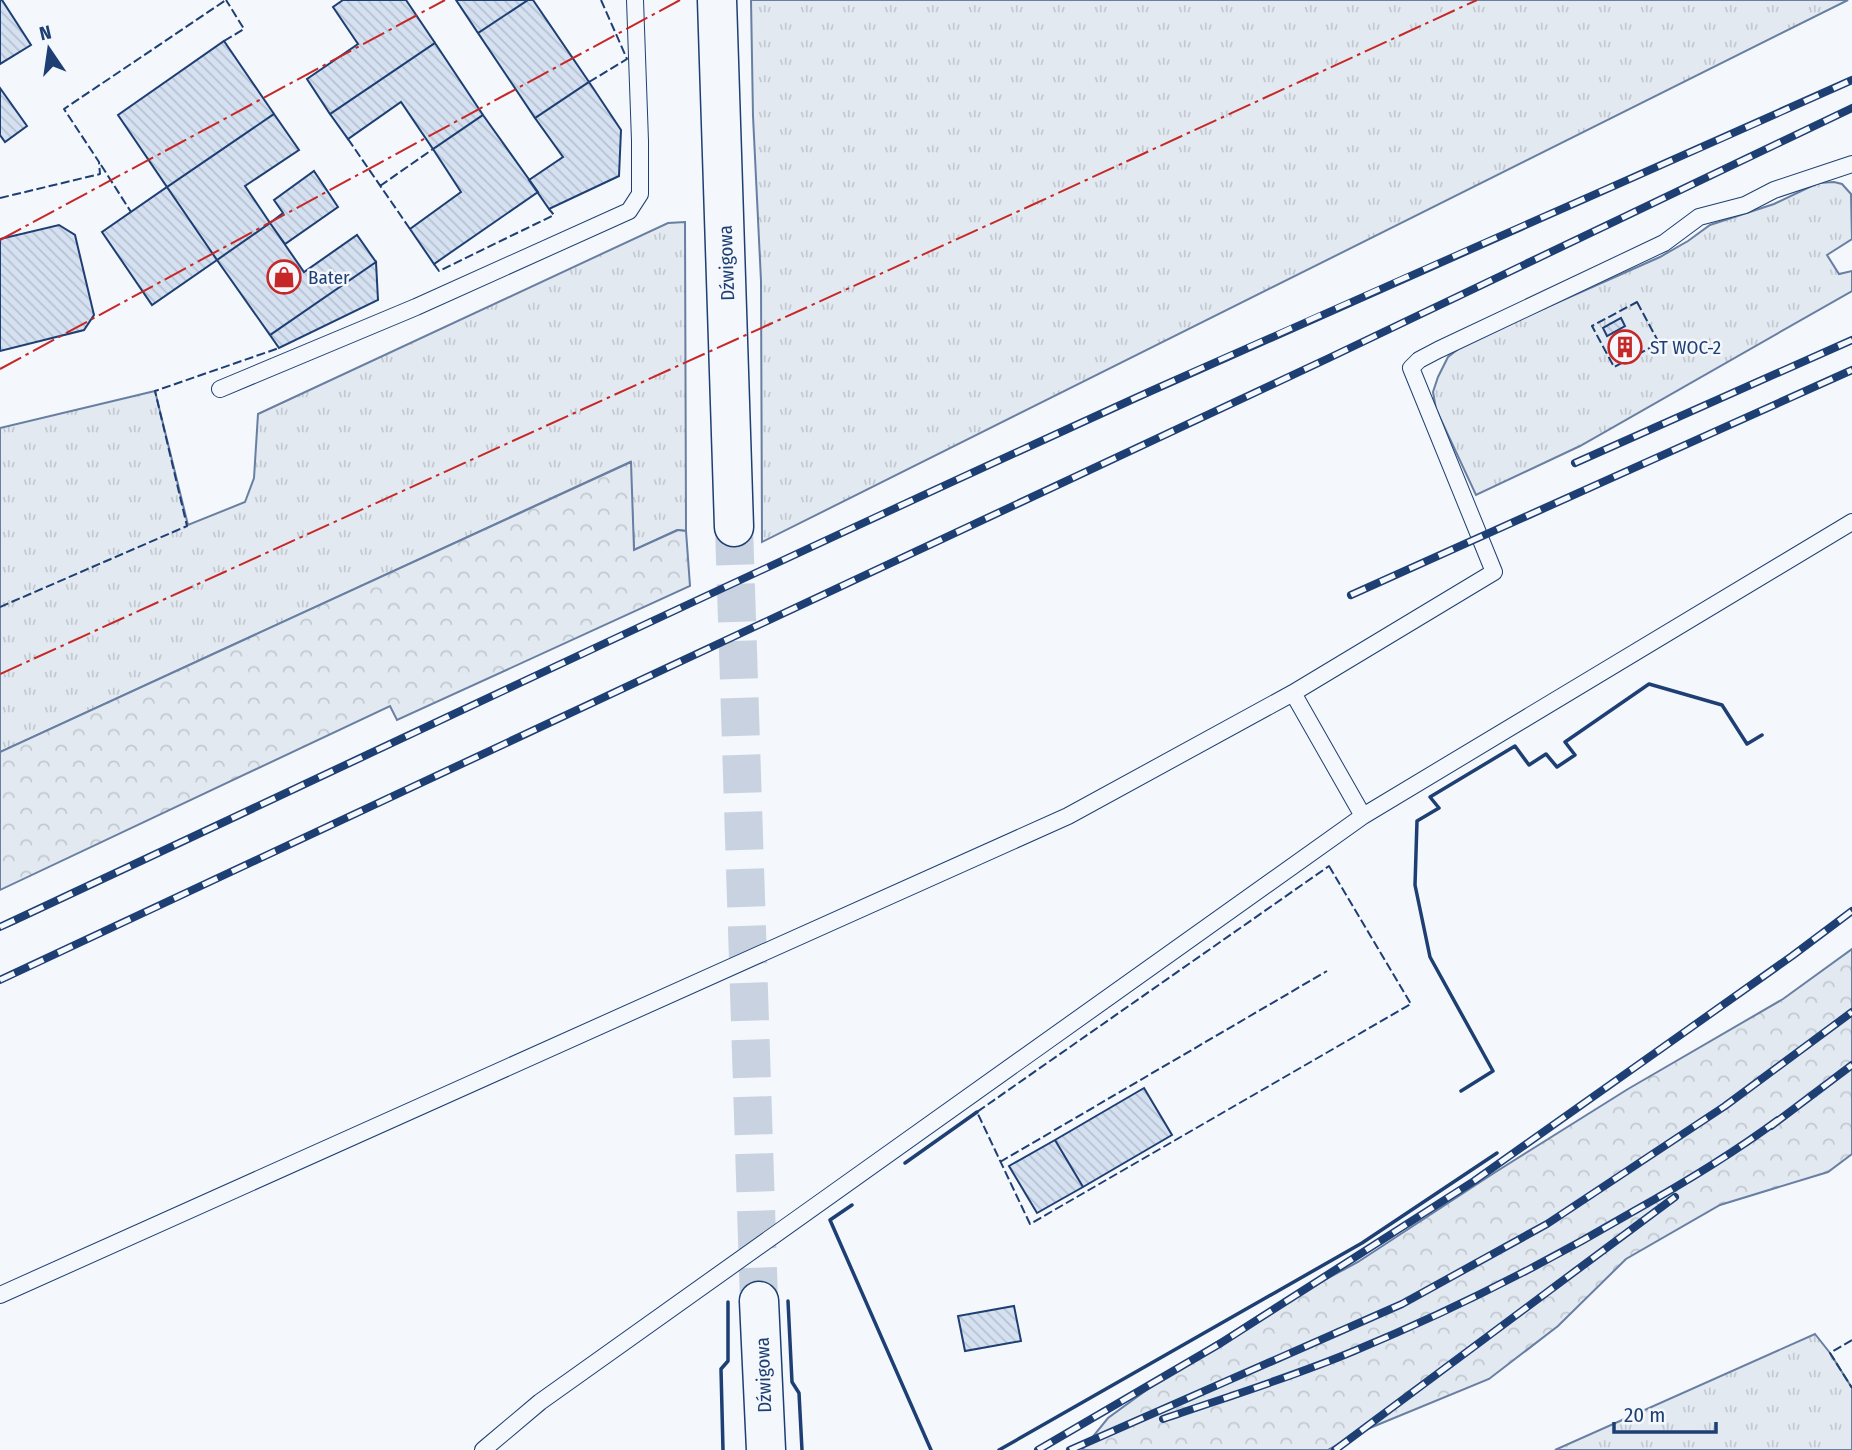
<svg xmlns="http://www.w3.org/2000/svg" width="1852" height="1450" font-family="'Fira Sans Condensed',sans-serif">
	<style>
		.grass { fill: url(#grass-tufts); stroke: #687fa3; stroke-width: 2 }
		.forest { fill: url(#forest-crowns); stroke: #687fa3; stroke-width: 2 }
		.building { fill: url(#building-back-hatch); stroke: #1d3f73; stroke-width: 2 }
		.lines { fill: none; stroke-linecap: round; stroke-linejoin: round }
		.secondary-tunnel { stroke: #c9d2e0; stroke-width: 38; stroke-dasharray: 38 19; stroke-linecap: butt }
		.service-casing { stroke: #1d3f73; stroke-width: 18 }
		.secondary-casing { stroke: #1d3f73; stroke-width: 41 }
		.service { stroke: #f4f7fb; stroke-width: 16 }
		.secondary { stroke: #f4f7fb; stroke-width: 38 }
		.rail-casing { stroke: #1d3f73; stroke-width: 8 }
		.rail { stroke: #f4f7fb; stroke-width: 5; stroke-dasharray: 16; stroke-linecap: butt }
		.fence { stroke: #1d3f73; stroke-width: 2; stroke-dasharray: 9 3.5; stroke-linecap: butt }
		.wall { stroke: #1d3f73; stroke-width: 3.5 }
		.power { stroke: #c62828; stroke-width: 2; stroke-dasharray: 24 5 3.5 5; stroke-linecap: butt }
		.labels { text-anchor: middle; stroke-width: 5; stroke-linejoin: round; paint-order: stroke }
		.street-label { font-size: 19px; fill: #1d3f73; stroke: #f4f7fb }
		.poi-label { font-size: 19px; fill: #1d3f73; stroke: #f4f7fb; text-anchor: start }
	</style>
	<defs>
		<pattern id="grass-tufts" width="24" height="20" patternUnits="userSpaceOnUse" patternTransform="scale(1.75)"><rect width="24" height="20" fill="#e3e9f0"/><path d="M3 7l-1-3M5 7V3M7 7l1-3M15 17l-1-3M17 17v-4M19 17l1-3" fill="none" stroke="#c2c9d1"/></pattern>
		<pattern id="forest-crowns" width="20" height="18" patternUnits="userSpaceOnUse" patternTransform="scale(1.75)"><rect width="20" height="18" fill="#e3e9f0"/><path d="M2 6a3 3 0 1 1 6 0M12 15a3 3 0 1 1 6 0" fill="none" stroke="#c2c9d1"/></pattern>
		<pattern id="building-back-hatch" width="6" height="6" patternUnits="userSpaceOnUse" patternTransform="scale(1.75)"><rect width="6" height="6" fill="#d5e0f0"/><path d="M-1 5l2 2M0 0l6 6M5-1l2 2" fill="none" stroke="#b6c1d1"/></pattern>
	</defs>
	<rect width="100%" height="100%" fill="#f4f7fb"/>
	<path class="grass" d="M 751,0 L 1848,0 L 762,542 L 761,281 L 753,116 Z
		M 1834,182 L 1842,184 L 1851,194 L 1852,239 L 1827,255 L 1839,274 L 1852,271 L 1852,291 L 1580,446 L 1476,495 L 1436,409 L 1433,392 L 1438,377 L 1448,357 L 1466,343 L 1660,257 L 1688,241 L 1710,225 L 1774,204 L 1818,183 Z
		M 685,222 L 686,531 L 677,530 L 634,550 L 630,462 L 0,752 L 0,428 L 155,391 L 188,525 L 245,502 L 254,478 L 258,414 L 668,223 Z
		M 1815,1334 L 1830,1353 L 1852,1388 L 1852,1450 L 1555,1450 Z"/>
	<path class="forest" d="M 631,462 L 634,550 L 678,530 L 686,531 L 690,586 L 397,720 L 390,706 L 0,890 L 0,752 Z
		M 1852,949 L 1852,1154 L 1828,1172 L 1720,1205 L 1626,1259 L 1558,1326 L 1489,1379 L 1365,1430 L 1328,1450 L 1082,1450 L 1108,1418 L 1188,1360 L 1261,1314 L 1358,1262 L 1494,1173 L 1628,1089 L 1783,999 Z"/>
	<path class="building" d="M 0,0 L 2,0 L 31,45 L 0,64 Z
		M 343,0 L 406,0 L 435,43 L 330,114 L 307,79 L 358,44 L 333,7 Z
		M 456,0 L 528,0 L 478,33 Z
		M 528,0 L 533,0 L 589,82 L 535,118 L 478,33 Z
		M 224,41 L 274,114 L 167,187 L 118,115 Z
		M 435,43 L 483,115 L 433,149 L 401,102 L 348,139 L 330,114 Z
		M 589,82 L 621,130 L 619,176 L 549,209 L 529,180 L 563,157 L 535,118 Z
		M 0,88 L 27,126 L 5,142 L 0,135 Z
		M 274,114 L 299,150 L 245,186 L 270,223 L 217,260 L 167,187 Z
		M 483,115 L 538,192 L 434,264 L 410,229 L 461,192 L 433,149 Z
		M 314,171 L 338,207 L 285,244 L 270,223 L 283,213 L 274,200 Z
		M 167,187 L 217,260 L 152,305 L 102,232 Z
		M 270,223 L 304,272 L 357,235 L 376,262 L 270,335 L 217,260 Z
		M 59,225 L 75,235 L 94,315 L 84,330 L 0,351 L 0,239 Z
		M 376,262 L 378,300 L 279,348 L 270,335 Z
		M 1621,318 L 1625,326 L 1607,336 L 1603,328 Z
		M 1631,339 L 1636,346 L 1618,356 L 1614,349 Z
		M 1144,1088 L 1172,1135 L 1083,1187 L 1055,1140 Z
		M 1055,1140 L 1083,1187 L 1037,1213 L 1009,1166 Z
		M 1014,1306 L 1021,1341 L 965,1351 L 958,1316 Z"/>
	<g class="lines">
		<path class="secondary-tunnel" d="M 734,527 L 759,1301"/>
		<defs>
			<path id="service" d="M 220,389 L 416,307 L 629,211 L 640,194 L 640,141 L 635,0
				M 1293,693 L 1363,816
				M 0,1295 L 1068,816 L 1293,693 L 1494,572 L 1411,368 L 1419,360 L 1438,350 L 1664,243 L 1699,217 L 1745,205 L 1774,190 L 1852,164
				M 483,1450 L 540,1402 L 1363,816 L 1852,522"/>
			<path id="secondary" d="M 717,0 L 734,527
				M 759,1301 L 766,1450"/>
		</defs>
		<use href="#service" class="service-casing"/>
		<use href="#secondary" class="secondary-casing"/>
		<use href="#service" class="service"/>
		<use href="#secondary" class="secondary"/>
		<defs>
			<path id="rail" d="M 1575,463 L 1852,340
				M 1351,595 L 1852,370
				M 0,927 C 383,748 765,566 1151,391 C 1383,286 1619,185 1852,80
				M 0,980 L 1329,358 L 1852,108
				M 1771,1126 L 1852,1065
				M 1163,1419 C 1227,1397 1292,1377 1354,1351 C 1451,1311 1544,1264 1634,1211 C 1684,1183 1732,1154 1778,1120
				M 1038,1450 L 1221,1343 L 1474,1181 L 1792,956 L 1852,911
				M 1070,1450 L 1402,1304 L 1547,1224 L 1725,1106 L 1852,1012
				M 1335,1450 L 1675,1197"/>
		</defs>
		<use href="#rail" class="rail-casing"/>
		<use href="#rail" class="rail"/>
		<path class="fence" d="M 224,41 L 244,29 L 226,0
			M 589,82 L 627,59 L 601,0
			M 348,139 L 410,229
			M 101,165 L 131,212
			M 380,186 L 433,149
			M 0,198 L 100,174 L 99,162 L 64,109 L 226,0
			M 434,264 L 439,271 L 554,215 L 549,209
			M 1637,302 L 1659,343 L 1614,367 L 1592,326 Z
			M 0,607 L 187,526 L 155,391 L 279,348
			M 1329,866 L 1411,1004 L 1030,1224 L 977,1112 Z
			M 1000,1162 L 1327,971
			M 1852,1340 L 1830,1353 L 1852,1388"/>
		<path class="wall" d="M 1461,1091 L 1493,1071 L 1430,957 L 1415,885 L 1417,821 L 1439,808 L 1430,797 L 1515,746 L 1529,765 L 1546,754 L 1557,767 L 1575,755 L 1565,742 L 1649,684 L 1722,705 L 1747,744 L 1762,735
			M 905,1163 L 977,1112
			M 852,1205 L 830,1220 L 931,1450
			M 788,1301 L 792,1382 L 799,1393 L 802,1450
			M 723,1450 L 721,1369 L 728,1361 L 728,1302
			M 999,1450 L 1362,1243 L 1497,1153"/>
		<path class="power" d="M 0,240 L 445,0
			M 0,369 L 680,0
			M 0,674 L 1032,205 L 1477,0"/>
	</g>
	<defs>
		<symbol id="shop-ring" viewBox="-11 -11 22 22"><circle r="9.5" fill="#f4f7fb" stroke="#c62828" stroke-width="1.5"/><path d="M-5-2.5h2.3a2.7 3.5 0 0 1 5.4 0H5L5.5 6h-11ZM-1.5-2.5h3a1.5 2.3 0 0 0-3 0Z" fill="#c62828"/></symbol>
		<symbol id="building-ring" viewBox="-11 -11 22 22"><circle r="9.5" fill="#f4f7fb" stroke="#c62828" stroke-width="1.5"/><path d="M-4-6H4V6H1V3H-1V6H-4ZM-2.5-4.3h1.7v1.8h-1.7ZM.8-4.3h1.7v1.8H.8ZM-2.5-1h1.7V.8h-1.7ZM.8-1h1.7V.8H.8Z" fill="#c62828"/></symbol>
	</defs>
	<g fill-rule="evenodd">
		<use href="#shop-ring" x="265" y="258" width="38" height="38"/>
		<use href="#building-ring" x="1606" y="328" width="38" height="38"/>
	</g>
	<g class="labels">
		<g class="street-label">
			<text transform="translate(726 263) rotate(-92)" y="7">Dźwigowa</text>
			<text transform="translate(763 1375) rotate(-92)" y="7">Dźwigowa</text>
		</g>
		<g class="poi-label">
			<text x="308" y="284">Bater</text>
			<text x="1650" y="354">ST WOC-2</text>
		</g>
	</g>
	<g transform="translate(49 49) rotate(347)" stroke="#f4f7fb" stroke-width="5" paint-order="stroke">
	<path d="M0-5L12 26L0 18L-12 26Z" fill="#1d3f73"/>
	<text y="-10" font-size="19" font-weight="bold" text-anchor="middle" fill="#1d3f73">N</text>
	</g>
	<path d="M1614 1422v10h102v-10" fill="none" stroke="#1d3f73" stroke-width="3.5"/>
	<text x="1624" y="1422" font-size="21" fill="#1d3f73" stroke="#f4f7fb" stroke-width="5" paint-order="stroke">20 m</text>
</svg>
